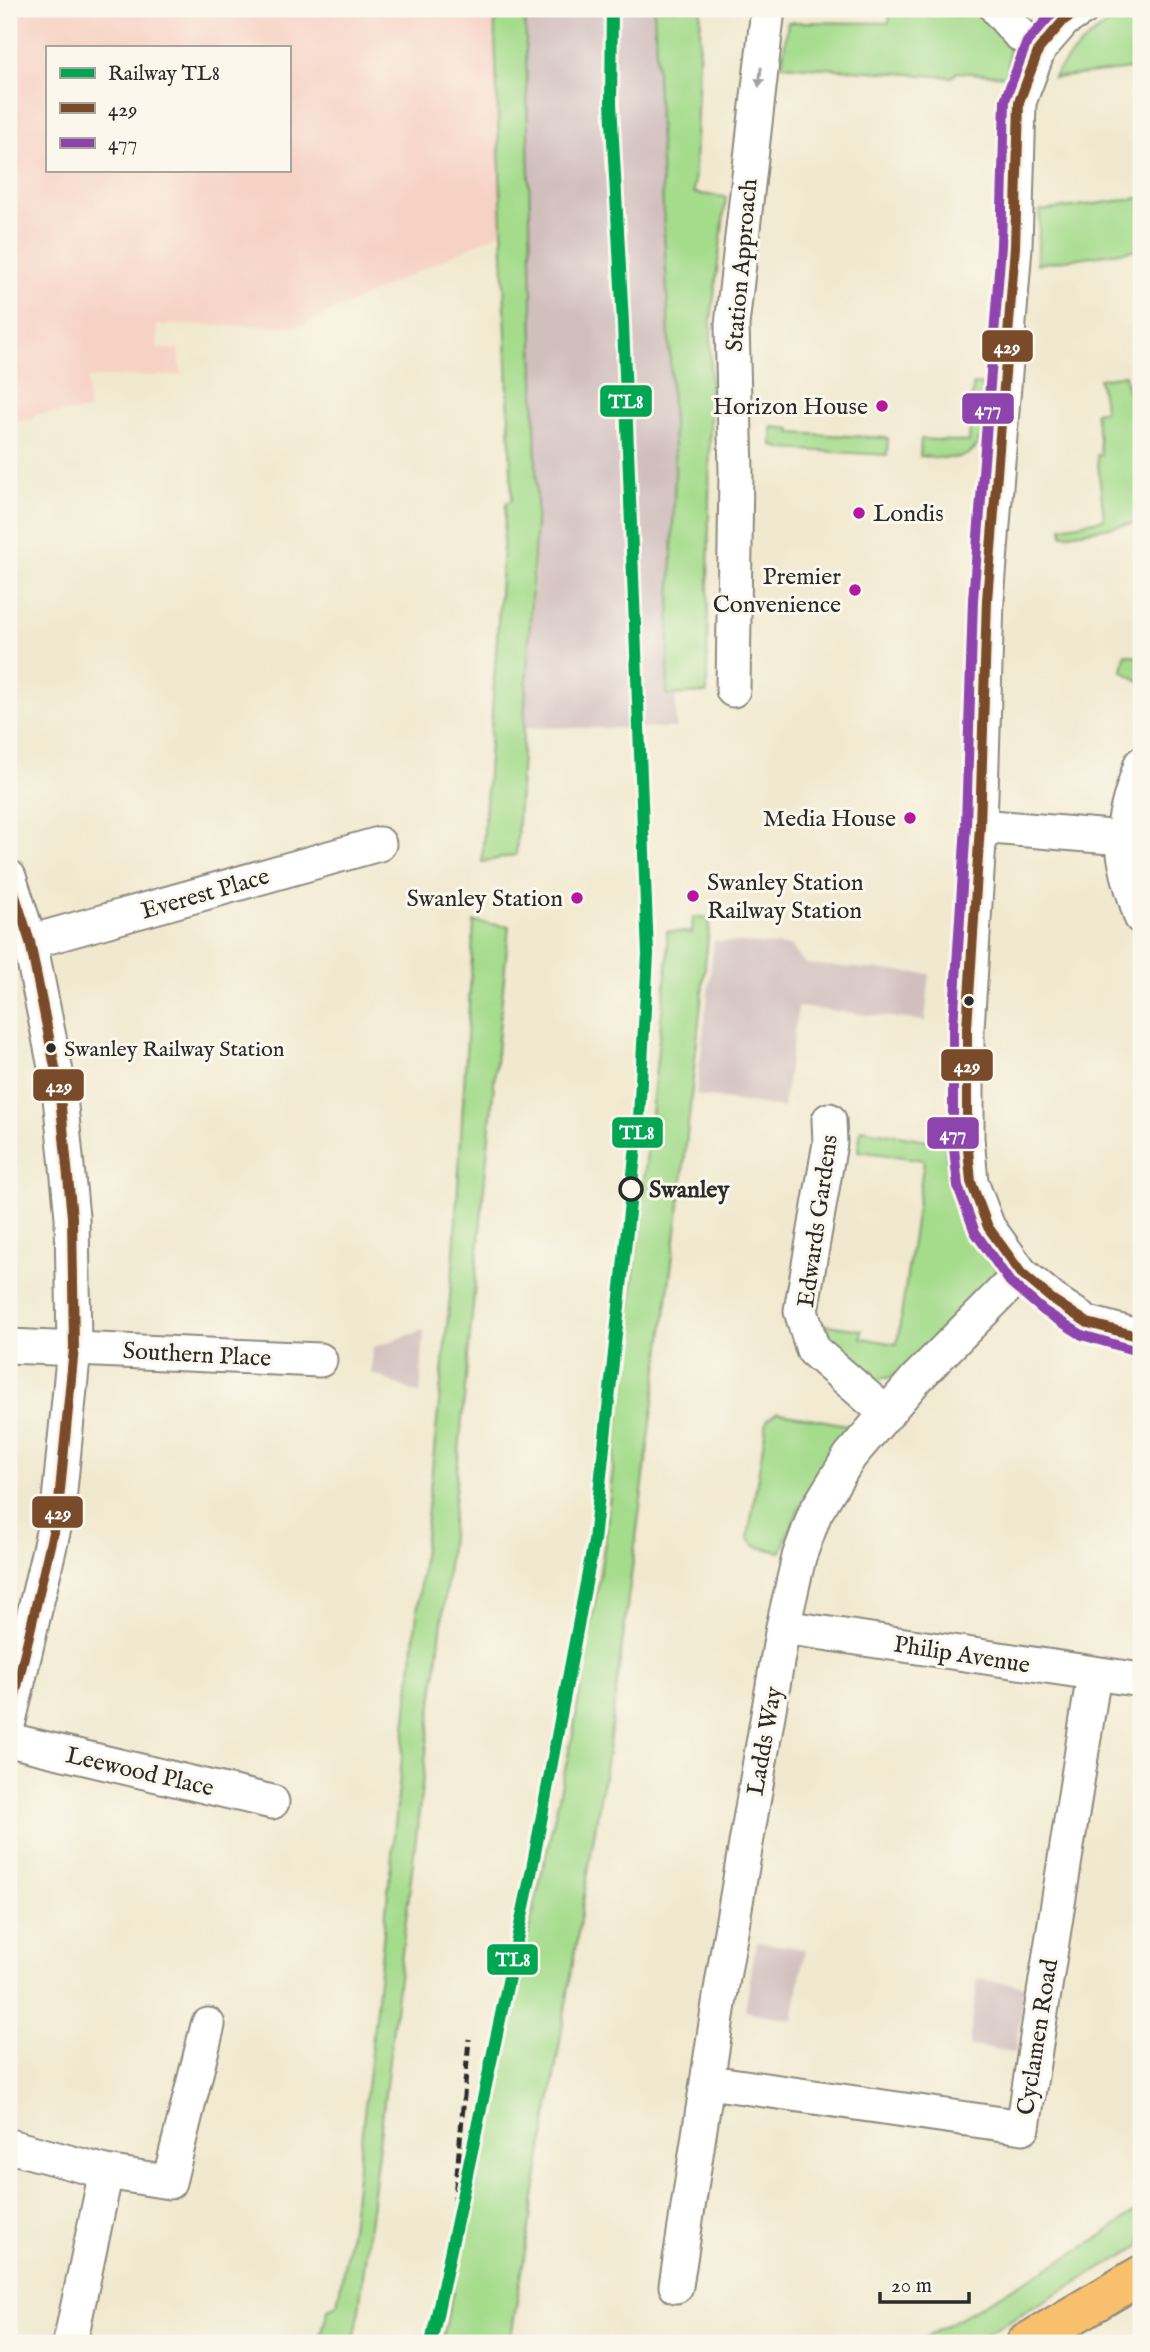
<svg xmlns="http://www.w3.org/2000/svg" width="1150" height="2352" font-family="'IM FELL English',serif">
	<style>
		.built { fill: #f6d2c4; fill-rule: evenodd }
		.industrial { fill: #d1bfbe }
		.green { fill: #a5dc8c; stroke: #68845c; stroke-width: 2 }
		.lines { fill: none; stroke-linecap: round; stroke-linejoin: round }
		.minor-casing { stroke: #8e8a7d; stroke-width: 37 }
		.trunk-casing { stroke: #8e8a7d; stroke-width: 42 }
		.minor { stroke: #fff; stroke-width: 33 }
		.trunk { stroke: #f8bf6c; stroke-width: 38 }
		.rail { stroke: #2b2b2b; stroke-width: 5; stroke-dasharray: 10 5; stroke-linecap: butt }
		.bus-1-casing { stroke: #fbf7ec; stroke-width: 16 }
		.bus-2-casing { stroke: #fbf7ec; stroke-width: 16 }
		.bus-1 { stroke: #7a4b2a; stroke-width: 10 }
		.bus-2 { stroke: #8e44ad; stroke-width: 10 }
		.rail-1-casing { stroke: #fbf7ec; stroke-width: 18 }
		.rail-1 { stroke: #00a651; stroke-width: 12 }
		.oneway { fill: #a0a0a0 }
		.poi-dot { fill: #b5179e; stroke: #fbf7ec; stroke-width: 2.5 }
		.bus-dot { fill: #2b2b2b; stroke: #fbf7ec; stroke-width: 2.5 }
		.stop-dot { fill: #fbf7ec; stroke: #2b2b2b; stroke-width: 3.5 }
		.labels { text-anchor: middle; stroke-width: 6; stroke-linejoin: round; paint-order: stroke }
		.bus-label { font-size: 22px; fill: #2b2b2b; stroke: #fbf7ec; text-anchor: start }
		.street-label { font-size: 24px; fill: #2b2b2b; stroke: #fbf7ec }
		.poi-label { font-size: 24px; fill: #2b2b2b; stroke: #fbf7ec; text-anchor: end }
		.stop-label { font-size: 24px; font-weight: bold; fill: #2b2b2b; stroke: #fbf7ec; text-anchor: start }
		.line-badge { stroke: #fbf7ec; stroke-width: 2.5 }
		.badge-label { font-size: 19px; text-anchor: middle; font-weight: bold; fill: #fff }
	</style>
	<rect width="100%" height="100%" fill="#fbf7ec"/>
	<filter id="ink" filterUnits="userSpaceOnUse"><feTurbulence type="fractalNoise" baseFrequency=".0143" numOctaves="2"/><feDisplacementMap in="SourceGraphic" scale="14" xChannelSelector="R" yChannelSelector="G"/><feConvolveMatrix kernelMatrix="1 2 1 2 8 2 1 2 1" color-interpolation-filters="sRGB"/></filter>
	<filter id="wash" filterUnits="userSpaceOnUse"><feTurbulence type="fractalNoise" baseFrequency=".00686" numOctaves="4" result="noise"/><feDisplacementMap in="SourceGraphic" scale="28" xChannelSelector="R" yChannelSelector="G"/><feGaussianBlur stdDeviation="1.57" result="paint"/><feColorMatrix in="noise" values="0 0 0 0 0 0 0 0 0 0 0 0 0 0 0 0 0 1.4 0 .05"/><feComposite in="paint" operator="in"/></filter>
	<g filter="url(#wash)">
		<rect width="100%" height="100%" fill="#f1e9cf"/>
		<path class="built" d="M 9,9 L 492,9 L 502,232 L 301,326 L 157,325 L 158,349 L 179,349 L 181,375 L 88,378 L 88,411 L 34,414 L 33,420 L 9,421 ZM 47,47 L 289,47 L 289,170 L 47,170 Z"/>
		<path class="industrial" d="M 525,9 L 654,9 L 675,471 L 676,728 L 522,728 L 535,577 L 537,505 Z
			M 714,941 L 790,946 L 806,964 L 930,974 L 925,1021 L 798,1007 L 783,1108 L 696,1095 Z
			M 424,1330 L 420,1394 L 371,1373 L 373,1347 Z
			M 756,1942 L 805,1949 L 793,2020 L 745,2011 Z
			M 978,1979 L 1025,1986 L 1016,2052 L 969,2046 Z"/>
		<path class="green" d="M 494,9 L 525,9 L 537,505 L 516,855 L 482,862 L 506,503 L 512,500 Z
			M 654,9 L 701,9 L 694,193 L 726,197 L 711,321 L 707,693 L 667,695 L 675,471 Z
			M 890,9 L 963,9 C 971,16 981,13 990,18 C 1012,29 1009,55 1007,76 L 957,72 L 952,77 L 782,65 L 788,22 L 889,23 Z
			M 1136,9 L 1141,9 L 1141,84 L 1138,68 L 1053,78 C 1065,59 1101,21 1124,18 C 1130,17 1134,19 1141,17 Z
			M 1141,198 L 1141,249 L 1037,264 L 1040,211 Z
			M 1125,375 L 1128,393 L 1132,393 L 1141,458 L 1141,522 L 1063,535 L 1062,527 L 1104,519 L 1097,455 L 1101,454 L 1095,412 L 1105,410 L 1099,379 Z
			M 973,384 L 984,385 C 984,407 990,452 959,457 C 947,460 933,457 920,456 L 921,439 L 969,442 Z
			M 772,427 L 791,429 L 791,433 L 888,438 L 887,455 L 783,449 L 772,445 Z
			M 1125,654 L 1141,658 L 1141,682 L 1122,671 Z
			M 693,917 L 710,918 L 680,1201 L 609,1745 L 510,2343 L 442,2343 L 520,1970 L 572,1739 L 605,1542 L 668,956 L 667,931 L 692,933 Z
			M 474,922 L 509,926 L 446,1588 L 357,2326 L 353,2343 L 319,2343 L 328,2309 L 337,2305 L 351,2228 L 375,2017 L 453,1268 Z
			M 861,1129 L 945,1143 L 951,1190 L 961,1193 L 994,1254 L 995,1277 L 908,1368 L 891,1377 L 878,1379 L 831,1346 L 826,1332 L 817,1332 L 813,1323 L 862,1330 L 861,1338 L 897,1344 L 924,1160 L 858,1151 Z
			M 777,1412 L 847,1425 C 843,1445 826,1460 816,1477 C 801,1501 791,1526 781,1552 L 755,1546 L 748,1538 L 767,1420 Z
			M 1141,2207 L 1141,2246 L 970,2343 L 916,2343 L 1093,2242 Z"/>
	</g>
	<g filter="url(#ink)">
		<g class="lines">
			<defs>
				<path id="minor" d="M 997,9 L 1018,33 L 1039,49
					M 1082,9 L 1064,20 L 1039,49 L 1019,102 L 1015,247 L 987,600 L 980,826 L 967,1028 L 967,1138 L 971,1182 L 988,1227 L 1021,1273 L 1053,1300 L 1088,1323 L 1141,1337
					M 733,690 L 736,472 L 732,325 L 768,9
					M 1141,764 C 1134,787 1124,813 1123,838 C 1123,864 1133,892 1141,917
					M 980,826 L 1123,838
					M 9,877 L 30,942 L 59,1087 L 72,1217 L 74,1348 L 58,1511 L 9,1721
					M 30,942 L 379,844
					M 829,1120 L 830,1143 L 801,1311 L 813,1350 L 887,1414
					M 9,1346 L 320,1360
					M 783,1627 L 1141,1680
					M 9,1740 L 272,1802
					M 709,2082 L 1023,2127 L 1094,1674
					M 9,2146 L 106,2172 L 169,2182 L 208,2025
					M 676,2286 L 722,1984 L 783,1627 L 799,1557 L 815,1513 L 850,1456 L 916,1379 L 1021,1273
					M 70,2343 L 106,2172"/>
				<path id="trunk" d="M 1026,2343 L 1141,2275"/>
			</defs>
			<use href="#minor" class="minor-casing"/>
			<use href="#trunk" class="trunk-casing"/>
			<use href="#minor" class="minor"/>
			<use href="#trunk" class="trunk"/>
			<path class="rail" d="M 449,2265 L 469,2039"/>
			<defs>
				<path id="bus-1" d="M 1082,9 L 1064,20 L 1039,49 L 1019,102 L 1015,247 L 987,600 L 980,826 L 967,1028 L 967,1138 L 971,1182 L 988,1227 L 1021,1273 L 1053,1300 L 1088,1323 L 1141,1337
					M 9,877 L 30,942 L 59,1087 L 72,1217 L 74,1348 L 58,1511 L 9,1721"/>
				<path id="bus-2" d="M 1056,9 L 1027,42 L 1005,100 L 1001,246 L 973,600 L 966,825 L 953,1027 L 953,1139 L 958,1186 L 975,1232 L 1010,1282 L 1044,1311 L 1082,1335 L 1137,1351"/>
			</defs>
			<use href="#bus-1" class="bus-1-casing"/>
			<use href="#bus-2" class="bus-2-casing"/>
			<use href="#bus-1" class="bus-1"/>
			<use href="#bus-2" class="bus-2"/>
			<defs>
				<path id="rail-1" d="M 431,2343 L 531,1874 L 594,1541 L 639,1118 L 648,954 L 623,323 L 611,103 L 612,9"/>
			</defs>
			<use href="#rail-1" class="rail-1-casing"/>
			<use href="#rail-1" class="rail-1"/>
		</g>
		<defs><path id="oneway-solid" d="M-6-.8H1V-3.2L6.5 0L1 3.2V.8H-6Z" transform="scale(1.75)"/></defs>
		<use class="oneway" href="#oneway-solid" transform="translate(760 77) rotate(97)"/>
	</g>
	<g class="poi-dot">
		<circle cx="882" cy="406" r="7"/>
		<circle cx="859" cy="513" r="7"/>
		<circle cx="855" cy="590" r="7"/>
		<circle cx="910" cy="818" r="7"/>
		<circle cx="693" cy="896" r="7"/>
		<circle cx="577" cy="898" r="7"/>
	</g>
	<g class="bus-dot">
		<circle cx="969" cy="1001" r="6"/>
		<circle cx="51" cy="1048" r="6"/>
	</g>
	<circle class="stop-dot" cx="631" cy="1189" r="11"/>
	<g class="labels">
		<g class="bus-label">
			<text x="64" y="1056">Swanley Railway Station</text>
		</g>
		<g class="street-label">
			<text transform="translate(741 265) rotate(-85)" y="8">Station Approach</text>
			<text transform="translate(205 893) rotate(-16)" y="8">Everest Place</text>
			<text transform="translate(817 1221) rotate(-82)" y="8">Edwards Gardens</text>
			<text transform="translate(197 1354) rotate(3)" y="8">Southern Place</text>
			<text transform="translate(962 1654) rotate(9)" y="8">Philip Avenue</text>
			<text transform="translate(764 1741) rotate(-80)" y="8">Ladds Way</text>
			<text transform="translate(140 1771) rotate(13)" y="8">Leewood Place</text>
			<text transform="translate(1037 2037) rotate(-81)" y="8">Cyclamen Road</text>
		</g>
		<g class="poi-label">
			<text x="868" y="414">Horizon House</text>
			<text x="873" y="521" text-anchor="start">Londis</text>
			<text x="841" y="584">Premier<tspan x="841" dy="28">Convenience</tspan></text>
			<text x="896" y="826">Media House</text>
			<text x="707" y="890" text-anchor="start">Swanley Station<tspan x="707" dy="28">Railway Station</tspan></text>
			<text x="563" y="906">Swanley Station</text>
		</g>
		<g class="stop-label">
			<text x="649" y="1197">Swanley</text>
		</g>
	</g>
	<g class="line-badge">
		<rect x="981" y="329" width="53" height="34" rx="7" fill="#7a4b2a"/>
		<rect x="599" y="384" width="54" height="34" rx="7" fill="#00a651"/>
		<rect x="961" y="392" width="54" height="33" rx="7" fill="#8e44ad"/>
		<rect x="940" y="1048" width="54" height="34" rx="7" fill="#7a4b2a"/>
		<rect x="32" y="1068" width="53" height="34" rx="7" fill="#7a4b2a"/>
		<rect x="611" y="1116" width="53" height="33" rx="7" fill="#00a651"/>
		<rect x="926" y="1116" width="54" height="34" rx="7" fill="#8e44ad"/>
		<rect x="31" y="1495" width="53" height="34" rx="7" fill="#7a4b2a"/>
		<rect x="486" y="1943" width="53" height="33" rx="7" fill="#00a651"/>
	</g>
	<g class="badge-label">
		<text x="1007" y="353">429</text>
		<text x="626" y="408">TL8</text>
		<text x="988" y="415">477</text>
		<text x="967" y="1072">429</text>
		<text x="59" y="1092">429</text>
		<text x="637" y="1139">TL8</text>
		<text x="953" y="1140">477</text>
		<text x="58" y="1519">429</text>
		<text x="513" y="1966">TL8</text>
	</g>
	<rect width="1150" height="2352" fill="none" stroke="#fbf7ec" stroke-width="35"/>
	<rect x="46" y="46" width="245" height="126" fill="#fbf7ec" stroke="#a8a59f" stroke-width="2"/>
	<rect x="60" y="68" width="35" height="10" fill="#00a651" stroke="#a8a59f" stroke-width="2"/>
	<text x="108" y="80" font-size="21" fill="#2b2b2b">Railway TL8</text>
	<rect x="60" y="103" width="35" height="10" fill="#7a4b2a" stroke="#a8a59f" stroke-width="2"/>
	<text x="108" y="116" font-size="21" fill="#2b2b2b">429</text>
	<rect x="60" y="138" width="35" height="10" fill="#8e44ad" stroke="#a8a59f" stroke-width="2"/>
	<text x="108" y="150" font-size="21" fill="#2b2b2b">477</text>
	<path d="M880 2292v10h89v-10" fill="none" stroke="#2b2b2b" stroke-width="3.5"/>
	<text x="891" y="2292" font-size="21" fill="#2b2b2b" stroke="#fbf7ec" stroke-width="5" paint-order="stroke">20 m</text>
</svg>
